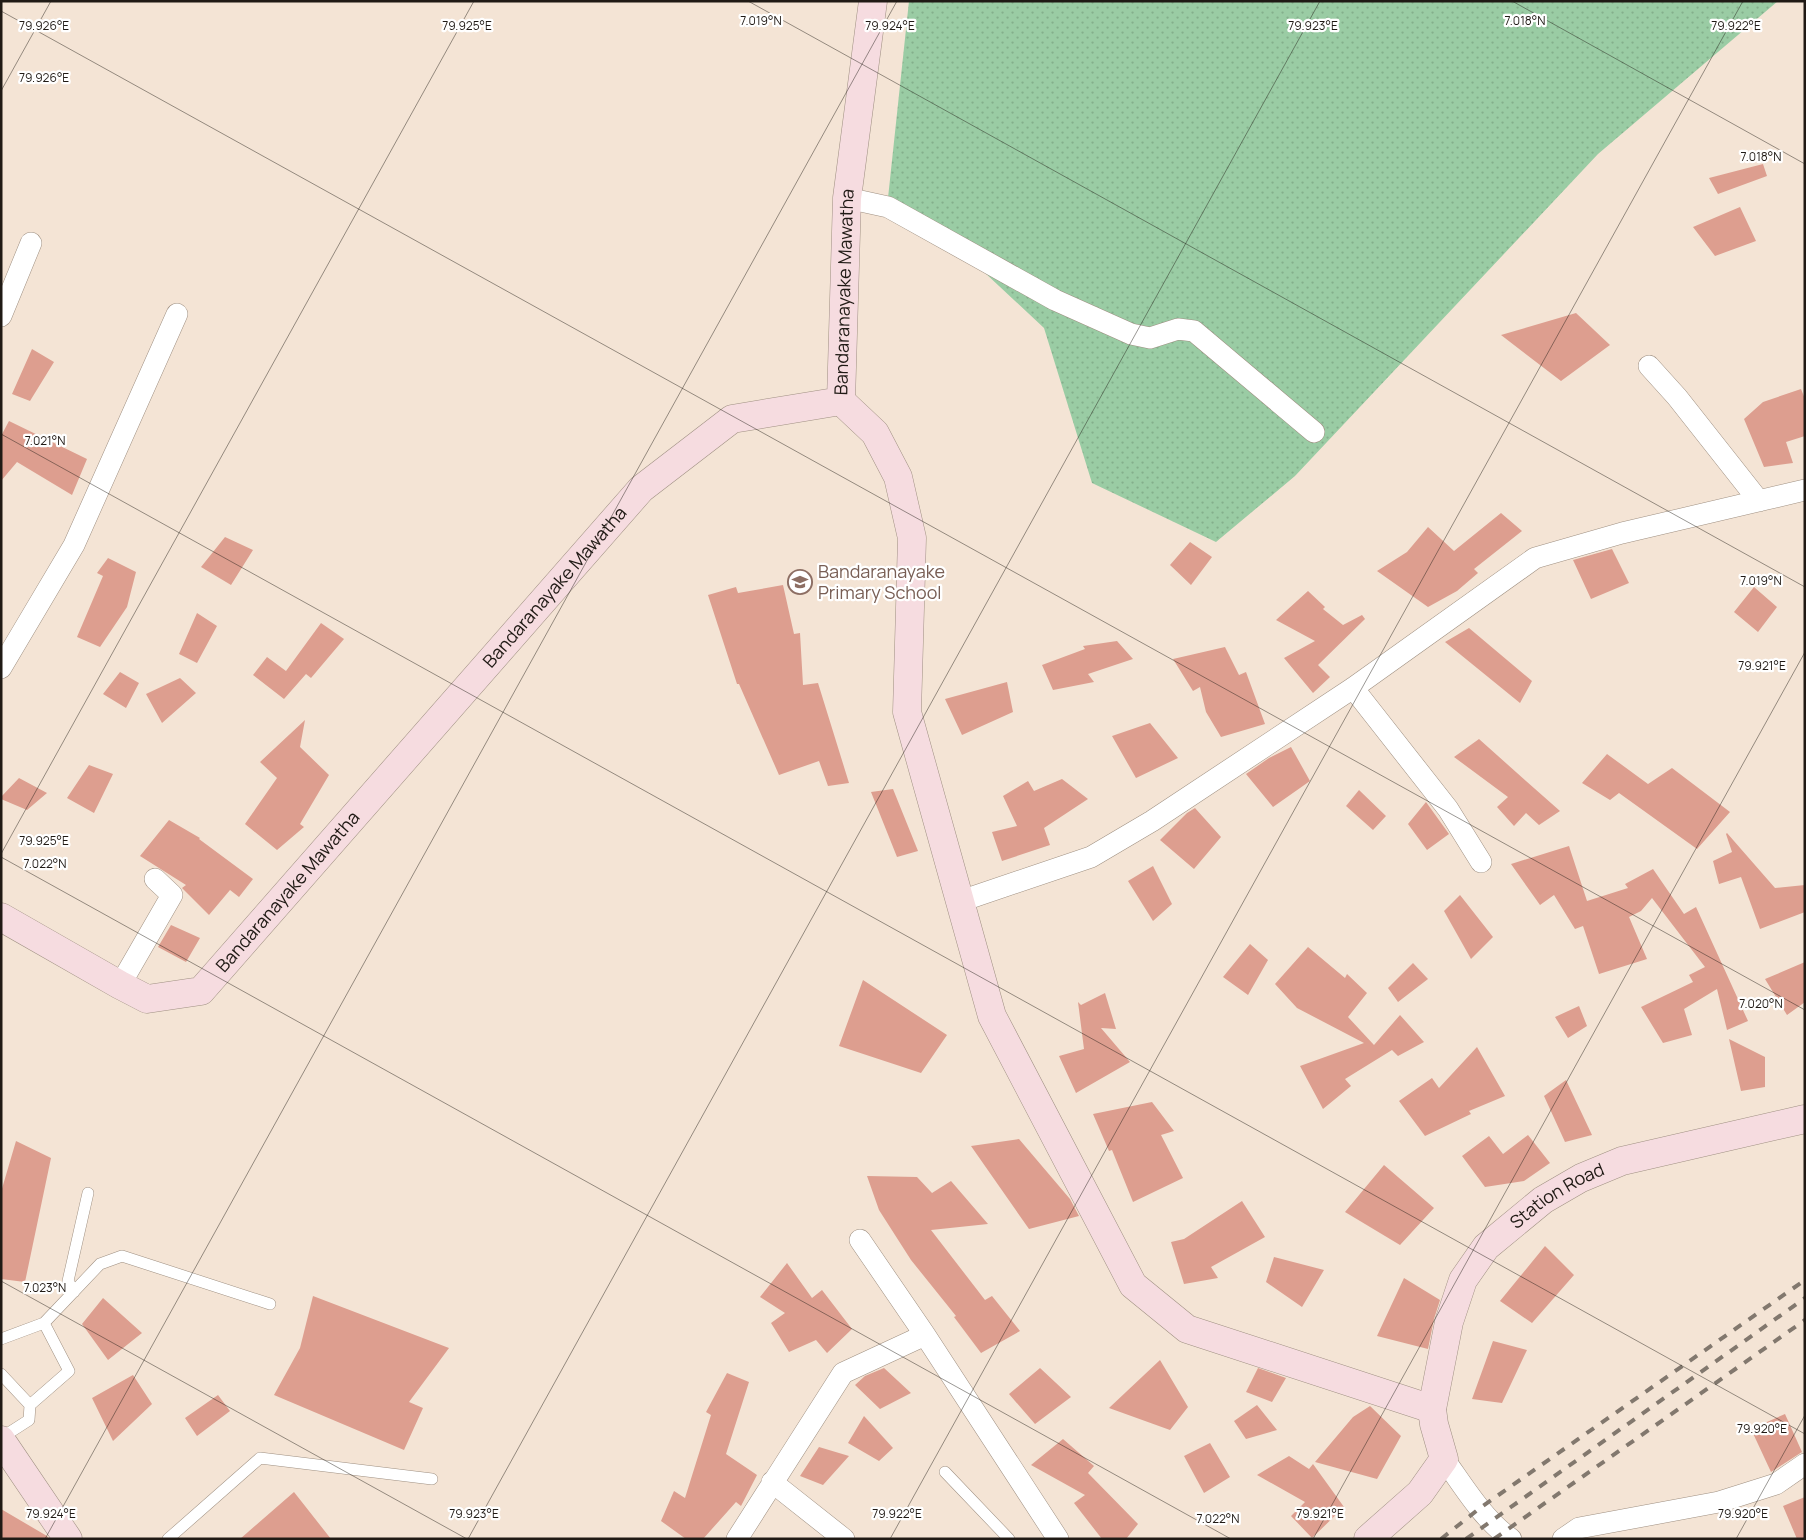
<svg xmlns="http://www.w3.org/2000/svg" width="1806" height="1540" font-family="Manrope,sans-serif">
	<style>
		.grass { fill: url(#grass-dots) }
		.building { fill: #dd9e8f }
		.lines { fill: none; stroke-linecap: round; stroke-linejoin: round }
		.lane-casing { stroke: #9f9082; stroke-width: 12 }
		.street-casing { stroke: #9f9082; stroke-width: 22 }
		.secondary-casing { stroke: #9f9082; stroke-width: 29 }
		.lane { stroke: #fff; stroke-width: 11 }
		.street { stroke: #fff; stroke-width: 21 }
		.secondary { stroke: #f6dce0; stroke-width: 28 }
		.rail { stroke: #82786e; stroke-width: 4; stroke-dasharray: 9 9; stroke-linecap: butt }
		.ticks { fill: none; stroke: #201a15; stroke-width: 1; stroke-opacity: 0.45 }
		.labels { text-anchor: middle; stroke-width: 4.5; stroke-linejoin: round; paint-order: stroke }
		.street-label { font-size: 18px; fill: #201a15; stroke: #fff }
		.education-label { font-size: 18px; fill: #785e54; stroke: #fff; text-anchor: start }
		.ticks-label { font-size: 12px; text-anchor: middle; fill: #201a15; stroke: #fff; stroke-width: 4.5; stroke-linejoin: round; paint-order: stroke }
	</style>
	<defs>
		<pattern id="grass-dots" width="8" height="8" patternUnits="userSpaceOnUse" patternTransform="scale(1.25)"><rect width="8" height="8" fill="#9acca4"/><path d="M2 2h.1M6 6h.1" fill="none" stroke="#84af8c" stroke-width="1.8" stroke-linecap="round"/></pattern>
	</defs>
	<rect width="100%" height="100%" fill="#f4e4d5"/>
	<path class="grass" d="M 909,1 L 1778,1 L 1598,154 L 1295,476 L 1216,542 L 1092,483 L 1044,328 L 923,215 L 888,198 Z"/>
	<path class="building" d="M 1763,164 L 1767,176 L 1718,194 L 1709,178 Z
		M 1740,207 L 1756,241 L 1715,256 L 1693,227 Z
		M 1576,313 L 1610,345 L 1561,381 L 1501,335 Z
		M 32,349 L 54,362 L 30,401 L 12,394 Z
		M 1801,389 L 1805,399 L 1805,436 L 1786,442 L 1793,463 L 1764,467 L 1744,419 L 1763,402 Z
		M 9,421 L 87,459 L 72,495 L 17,462 L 1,481 L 1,436 Z
		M 1501,513 L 1522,531 L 1474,569 L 1478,573 L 1457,591 L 1428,607 L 1377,571 L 1407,552 L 1428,527 L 1454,551 Z
		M 225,537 L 253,550 L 231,585 L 201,567 Z
		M 1190,542 L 1212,557 L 1191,585 L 1170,565 Z
		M 1612,549 L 1629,583 L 1591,599 L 1573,560 Z
		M 108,558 L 136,572 L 127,607 L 100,647 L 77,637 L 103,576 L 97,573 Z
		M 783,585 L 794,634 L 800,633 L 803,685 L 818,683 L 849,783 L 828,786 L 819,761 L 779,775 L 739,684 L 737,684 L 708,595 L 736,587 L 738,593 Z
		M 1754,587 L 1777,607 L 1758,632 L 1734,612 Z
		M 1308,591 L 1325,607 L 1323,609 L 1343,625 L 1362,615 L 1365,619 L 1318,665 L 1330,677 L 1313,693 L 1284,658 L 1315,641 L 1276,620 Z
		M 197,613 L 217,626 L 197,663 L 179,654 Z
		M 321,623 L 344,639 L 311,678 L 306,674 L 284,699 L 253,675 L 267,657 L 286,671 Z
		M 1469,628 L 1532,681 L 1520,703 L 1445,642 Z
		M 1117,641 L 1133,659 L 1088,674 L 1094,682 L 1053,690 L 1042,665 L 1085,649 L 1083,646 Z
		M 1225,647 L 1239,675 L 1246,672 L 1265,724 L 1221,737 L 1206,712 L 1200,687 L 1193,691 L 1173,659 Z
		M 120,672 L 139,683 L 126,708 L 103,694 Z
		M 180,678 L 196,693 L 162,723 L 146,694 Z
		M 1007,682 L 1013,712 L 962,735 L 945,699 Z
		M 305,720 L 300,747 L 329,775 L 300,824 L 304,827 L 277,850 L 245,824 L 277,778 L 260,762 Z
		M 1150,723 L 1178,758 L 1136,778 L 1112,736 Z
		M 1479,739 L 1526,781 L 1560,811 L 1539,825 L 1526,813 L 1514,826 L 1497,807 L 1508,797 L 1454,757 Z
		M 1291,747 L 1310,781 L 1273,807 L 1246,774 L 1269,758 Z
		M 1607,754 L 1648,784 L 1672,768 L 1730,812 L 1697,849 L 1619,793 L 1610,800 L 1582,783 Z
		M 89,765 L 113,774 L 94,813 L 67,798 Z
		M 19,778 L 47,793 L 27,810 L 1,799 L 1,797 Z
		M 1062,779 L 1088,799 L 1044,828 L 1050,845 L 1002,861 L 992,832 L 1017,826 L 1003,796 L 1028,781 L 1034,791 Z
		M 893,789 L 918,851 L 897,857 L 871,792 Z
		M 1359,790 L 1386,816 L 1373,830 L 1346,806 Z
		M 1426,802 L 1449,834 L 1427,850 L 1408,824 Z
		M 1195,808 L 1221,837 L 1194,869 L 1160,840 L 1187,813 Z
		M 169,820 L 200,838 L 199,839 L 253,879 L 239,897 L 230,890 L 209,915 L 182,888 L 186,885 L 140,856 Z
		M 1727,833 L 1775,888 L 1805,885 L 1805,912 L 1760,929 L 1741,877 L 1719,884 L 1713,861 L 1732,852 L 1726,834 Z
		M 1569,846 L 1587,901 L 1628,888 L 1625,884 L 1653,869 L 1684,914 L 1696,907 L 1748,1021 L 1727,1030 L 1717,989 L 1684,1009 L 1692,1035 L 1663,1043 L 1641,1007 L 1693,982 L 1689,975 L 1705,967 L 1652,898 L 1641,911 L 1629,917 L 1647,959 L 1599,974 L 1583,926 L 1575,929 L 1554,895 L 1540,905 L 1511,864 Z
		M 1153,866 L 1172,904 L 1153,921 L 1128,881 Z
		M 1460,895 L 1493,937 L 1471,959 L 1444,911 Z
		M 171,925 L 200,938 L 186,962 L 158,947 Z
		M 1250,944 L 1268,960 L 1248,995 L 1223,977 Z
		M 1308,947 L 1345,978 L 1347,974 L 1367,993 L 1348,1017 L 1374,1045 L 1400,1015 L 1424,1042 L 1398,1056 L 1392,1050 L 1345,1079 L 1351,1086 L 1323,1109 L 1300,1066 L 1364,1043 L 1297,1008 L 1275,984 Z
		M 1805,962 L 1805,1002 L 1787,1015 L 1765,979 Z
		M 1413,963 L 1428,979 L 1398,1002 L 1388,988 Z
		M 863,980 L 947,1035 L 921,1073 L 839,1046 Z
		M 1105,993 L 1116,1029 L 1101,1028 L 1130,1062 L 1076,1093 L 1059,1056 L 1084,1049 L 1078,1002 L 1081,1005 Z
		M 1579,1006 L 1587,1026 L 1568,1038 L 1555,1017 Z
		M 1729,1039 L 1765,1057 L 1765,1087 L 1741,1091 Z
		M 1477,1047 L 1505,1096 L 1469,1111 L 1471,1114 L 1425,1136 L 1399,1101 L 1432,1078 L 1439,1088 Z
		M 1566,1080 L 1592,1135 L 1565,1142 L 1544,1096 Z
		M 1152,1102 L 1174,1131 L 1161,1135 L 1183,1178 L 1133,1202 L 1112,1150 L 1109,1151 L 1093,1114 Z
		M 1528,1135 L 1550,1163 L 1524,1181 L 1485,1187 L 1462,1156 L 1489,1136 L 1503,1154 Z
		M 1019,1139 L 1070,1199 L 1079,1216 L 1029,1229 L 971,1146 Z
		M 16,1141 L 51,1158 L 25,1282 L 1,1279 L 1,1192 Z
		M 1384,1165 L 1434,1208 L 1400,1245 L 1345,1212 Z
		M 867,1176 L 917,1177 L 932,1193 L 951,1181 L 988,1224 L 931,1230 L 985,1300 L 992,1296 L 1020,1331 L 981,1353 L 954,1317 L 956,1316 L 911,1260 L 879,1210 Z
		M 1242,1201 L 1265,1237 L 1211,1267 L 1218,1278 L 1184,1284 L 1171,1242 L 1184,1239 Z
		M 1545,1246 L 1574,1275 L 1532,1323 L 1500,1301 Z
		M 1274,1257 L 1324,1270 L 1302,1307 L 1266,1282 Z
		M 787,1263 L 812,1298 L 822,1290 L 852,1329 L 827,1353 L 816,1340 L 789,1352 L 771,1323 L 785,1313 L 760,1297 Z
		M 1404,1278 L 1440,1300 L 1434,1319 L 1428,1349 L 1377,1336 Z
		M 313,1296 L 449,1348 L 409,1402 L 423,1408 L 404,1450 L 274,1395 L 300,1348 Z
		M 103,1298 L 142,1333 L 108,1360 L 82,1324 Z
		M 1493,1341 L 1527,1350 L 1502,1403 L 1472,1399 Z
		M 1160,1360 L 1188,1407 L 1170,1430 L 1109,1408 Z
		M 884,1368 L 911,1393 L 880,1409 L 855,1385 L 865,1376 Z
		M 1040,1368 L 1071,1397 L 1035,1424 L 1009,1394 Z
		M 1258,1368 L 1286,1378 L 1272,1402 L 1246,1392 Z
		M 727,1373 L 749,1382 L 726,1454 L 757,1475 L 741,1506 L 736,1502 L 703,1539 L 686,1539 L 661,1521 L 674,1491 L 685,1498 L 711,1415 L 706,1412 Z
		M 133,1375 L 152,1404 L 113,1441 L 92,1398 Z
		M 218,1395 L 230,1411 L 197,1436 L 185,1418 Z
		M 1257,1405 L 1277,1430 L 1246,1439 L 1234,1421 Z
		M 1370,1406 L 1401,1436 L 1377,1479 L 1315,1462 L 1353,1417 Z
		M 1785,1414 L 1802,1452 L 1771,1472 L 1751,1429 Z
		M 864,1416 L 893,1448 L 879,1461 L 848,1443 Z
		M 1063,1439 L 1094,1466 L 1088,1473 L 1138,1524 L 1126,1539 L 1102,1539 L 1074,1503 L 1085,1495 L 1031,1465 Z
		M 1210,1443 L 1230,1477 L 1204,1493 L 1184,1456 Z
		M 819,1447 L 849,1456 L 823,1485 L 800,1476 Z
		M 1289,1456 L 1309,1469 L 1313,1464 L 1344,1507 L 1312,1538 L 1291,1516 L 1305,1502 L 1257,1475 Z
		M 294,1492 L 331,1539 L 240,1539 Z
		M 1805,1497 L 1805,1539 L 1797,1539 L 1783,1506 Z
		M 1,1509 L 47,1536 L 49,1539 L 1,1539 Z"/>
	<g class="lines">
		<defs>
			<path id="lane" d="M 74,1292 L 68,1281 L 88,1193
				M 1,1339 L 44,1323 L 100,1264 L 122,1256 L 270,1304
				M 1,1374 L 30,1405 L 29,1420 L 1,1438
				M 30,1405 L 69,1371 L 44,1323
				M 945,1472 L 1009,1539
				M 168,1539 L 260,1458 L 432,1479"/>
			<path id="street" d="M 847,198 L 888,207 L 1055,300 L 1131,334 L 1150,338 L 1178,329 L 1194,331 L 1314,432
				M 1,316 L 31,243
				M 1649,366 L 1677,397 L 1759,501
				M 1,668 L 74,545 L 177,314
				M 1353,688 L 1448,809 L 1481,862
				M 961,901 L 1091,857 L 1152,821 L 1353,688 L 1535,558 L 1622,533 L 1805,490
				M 120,985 L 172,895 L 155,879
				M 860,1240 L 925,1335 L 1058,1539
				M 1444,1459 C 1464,1487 1483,1519 1511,1539
				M 772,1482 L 844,1539
				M 737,1539 L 843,1373 L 925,1335
				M 1563,1539 L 1579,1528 L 1719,1502 L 1776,1484 L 1805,1464"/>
			<g id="secondary">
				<path d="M 841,401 L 875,433 L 898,477 L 912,538 L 907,712 L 992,1016 L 1133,1285 L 1187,1329 L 1432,1409"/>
				<path id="s1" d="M 1,917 L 120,985 L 147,999 L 201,991 L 641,489 L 732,419 L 841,401 L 847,198 L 873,1"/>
				<path d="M 1,1440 L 68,1539"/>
				<path id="s2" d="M 1368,1539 L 1420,1493 L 1444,1459 L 1434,1424 L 1432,1409 L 1449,1322 L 1463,1280 L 1486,1247 L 1543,1200 L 1581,1178 L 1622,1161 L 1805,1119"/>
			</g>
		</defs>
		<use href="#lane" class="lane-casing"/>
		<use href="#street" class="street-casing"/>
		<use href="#secondary" class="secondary-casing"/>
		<use href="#lane" class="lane"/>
		<use href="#street" class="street"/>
		<use href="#secondary" class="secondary"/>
		<path class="rail" d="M 1441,1539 L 1480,1508 L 1805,1280
			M 1466,1539 L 1805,1298
			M 1494,1539 L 1805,1320"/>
	</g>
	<path class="ticks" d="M 748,1 L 1805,587M 1512,1 L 1805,164M 1,11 L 1805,1010M 1,91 L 51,1M 1,434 L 1805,1434M 1,854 L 474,1M 1,857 L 1231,1539M 1,1281 L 467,1539M 45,1539 L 897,1M 468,1539 L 1320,1M 890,1539 L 1743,1M 1313,1539 L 1805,652M 1736,1539 L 1805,1415"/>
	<defs>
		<symbol id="school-ring" viewBox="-11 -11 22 22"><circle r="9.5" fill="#fff" stroke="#8d6e63" stroke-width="1.5"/><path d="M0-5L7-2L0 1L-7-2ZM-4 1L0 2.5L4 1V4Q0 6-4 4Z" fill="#8d6e63"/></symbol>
	</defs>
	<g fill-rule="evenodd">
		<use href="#school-ring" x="786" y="568" width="28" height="28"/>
	</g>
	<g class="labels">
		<g class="street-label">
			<text dy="6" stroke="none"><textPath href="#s1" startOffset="1224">Bandaranayake Mawatha</textPath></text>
			<text dy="6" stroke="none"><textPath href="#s1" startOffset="759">Bandaranayake Mawatha</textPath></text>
			<text dy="6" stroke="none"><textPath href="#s1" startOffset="354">Bandaranayake Mawatha</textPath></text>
			<text dy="6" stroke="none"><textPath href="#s2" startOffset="424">Station Road</textPath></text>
		</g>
		<g class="education-label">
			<text x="818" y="578">Bandaranayake<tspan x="818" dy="21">Primary School</tspan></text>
		</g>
	</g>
	<g class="ticks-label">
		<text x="761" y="25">7.019°N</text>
		<text x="1525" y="25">7.018°N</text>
		<text x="44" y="30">79.926°E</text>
		<text x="467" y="30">79.925°E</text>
		<text x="890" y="30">79.924°E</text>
		<text x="1313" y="30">79.923°E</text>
		<text x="1736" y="30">79.922°E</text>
		<text x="44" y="82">79.926°E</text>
		<text x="1761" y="161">7.018°N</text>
		<text x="45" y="445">7.021°N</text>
		<text x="1761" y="585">7.019°N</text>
		<text x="1762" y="670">79.921°E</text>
		<text x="44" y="845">79.925°E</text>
		<text x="45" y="868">7.022°N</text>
		<text x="1761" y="1008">7.020°N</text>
		<text x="45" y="1292">7.023°N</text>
		<text x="1762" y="1433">79.920°E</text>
		<text x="51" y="1518">79.924°E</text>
		<text x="474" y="1518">79.923°E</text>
		<text x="897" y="1518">79.922°E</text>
		<text x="1320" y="1518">79.921°E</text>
		<text x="1743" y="1518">79.920°E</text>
		<text x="1218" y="1523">7.022°N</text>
	</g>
	<rect width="1806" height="1540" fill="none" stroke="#201a15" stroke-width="5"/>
</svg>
